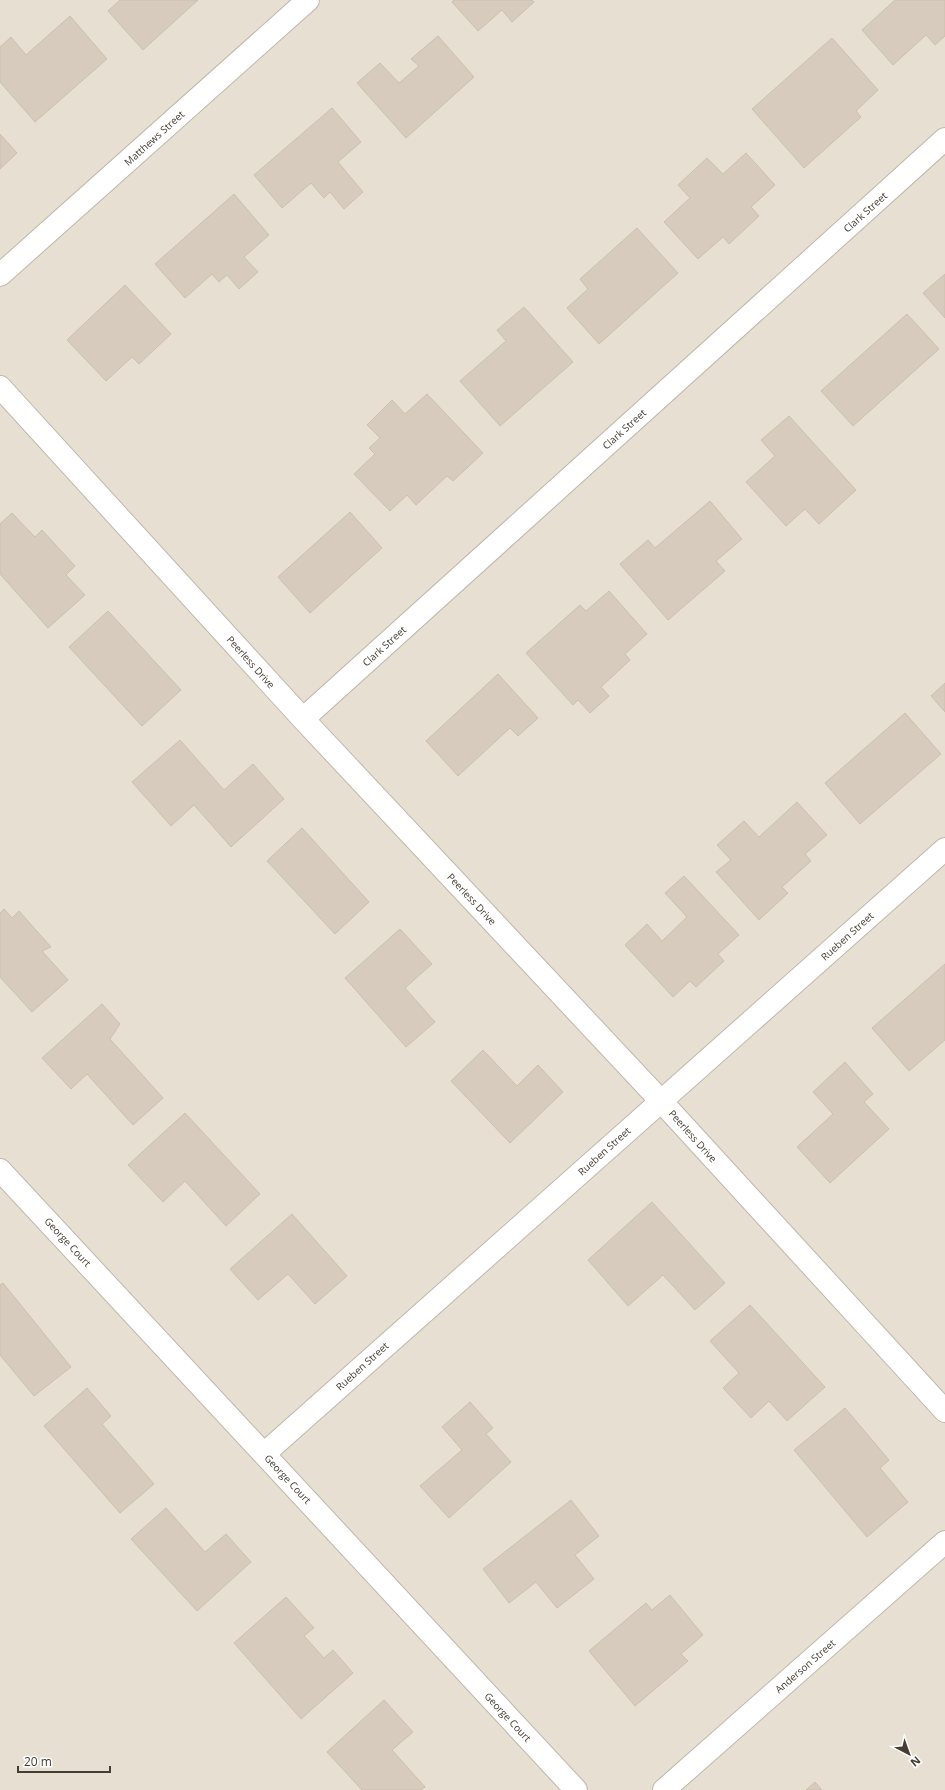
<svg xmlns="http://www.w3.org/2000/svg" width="945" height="1790" font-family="'Open Sans',sans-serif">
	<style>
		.residential { fill: #e6dfd2 }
		.building { fill: #d6cbbd; stroke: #cebfad }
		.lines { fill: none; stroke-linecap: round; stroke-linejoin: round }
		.minor-casing { stroke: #c0b7aa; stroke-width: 24 }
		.minor { stroke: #fff; stroke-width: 22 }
		.labels { text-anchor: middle; stroke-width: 4; stroke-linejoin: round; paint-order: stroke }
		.street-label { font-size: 10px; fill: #443d34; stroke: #fff }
	</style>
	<rect width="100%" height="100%" fill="#f2ede4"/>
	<path class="residential" d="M 0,0 L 945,0 L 945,1790 L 0,1790 Z"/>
	<path class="building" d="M 120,0 L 198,0 L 143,50 L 108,11 Z
		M 454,0 L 532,0 L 534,2 L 512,22 L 502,10 L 478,31 L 452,2 Z
		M 895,0 L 945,0 L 945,36 L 935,45 L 926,35 L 893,65 L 862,30 Z
		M 70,16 L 107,59 L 35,122 L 0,82 L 0,47 L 11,37 L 26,55 Z
		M 438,36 L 474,77 L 406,138 L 357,83 L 380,63 L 399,83 L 419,66 L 411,59 Z
		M 832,38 L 878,90 L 856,111 L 861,117 L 804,168 L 752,109 Z
		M 332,108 L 361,142 L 338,162 L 363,192 L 344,209 L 330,192 L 324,198 L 311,183 L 282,208 L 254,175 Z
		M 0,134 L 17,153 L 0,169 Z
		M 746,153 L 775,185 L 751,207 L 759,216 L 729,244 L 723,237 L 698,259 L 664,222 L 690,198 L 678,185 L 707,158 L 723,174 Z
		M 234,194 L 269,235 L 244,257 L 258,272 L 239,289 L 227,275 L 219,282 L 212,274 L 185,298 L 155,264 Z
		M 637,228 L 678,273 L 599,344 L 567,308 L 588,289 L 580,279 Z
		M 945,274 L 945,318 L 923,293 Z
		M 125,285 L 171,334 L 139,364 L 132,357 L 106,381 L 67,340 Z
		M 524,307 L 573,362 L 500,426 L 460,381 L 506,341 L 497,330 Z
		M 907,314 L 939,349 L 853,426 L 821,391 Z
		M 427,394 L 483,453 L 453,481 L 447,476 L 416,505 L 407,495 L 390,511 L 354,474 L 375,454 L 369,448 L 380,438 L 367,425 L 392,400 L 405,414 Z
		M 789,416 L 856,490 L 819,524 L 805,509 L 786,526 L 746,482 L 775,456 L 761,440 Z
		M 710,501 L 742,539 L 716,561 L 725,571 L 668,620 L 620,564 L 648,540 L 655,548 Z
		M 350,512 L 382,548 L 310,613 L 278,577 Z
		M 12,513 L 35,537 L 42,530 L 75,566 L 66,575 L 85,595 L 48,628 L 0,574 L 0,524 Z
		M 609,591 L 647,634 L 625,654 L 630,660 L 601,687 L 609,696 L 590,713 L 578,700 L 573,705 L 526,653 L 580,605 L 586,611 Z
		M 108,611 L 181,690 L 142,726 L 69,647 Z
		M 498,674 L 538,718 L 518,736 L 510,728 L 458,776 L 426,741 Z
		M 945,683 L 945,712 L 931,696 Z
		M 905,713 L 941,754 L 860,824 L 825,783 Z
		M 180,740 L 224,790 L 253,764 L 284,799 L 231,847 L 194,805 L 171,826 L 132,782 Z
		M 797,802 L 827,835 L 805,854 L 811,861 L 782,887 L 788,893 L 759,920 L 716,872 L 731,860 L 717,845 L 744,821 L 759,837 Z
		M 302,828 L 369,902 L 335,934 L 267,861 Z
		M 684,876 L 739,935 L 718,954 L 724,961 L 696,987 L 690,981 L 673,997 L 625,945 L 647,924 L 662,941 L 687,917 L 665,893 Z
		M 4,909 L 12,918 L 19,911 L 51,947 L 42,951 L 68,980 L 32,1012 L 0,977 L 0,913 Z
		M 400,929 L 432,964 L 405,988 L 435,1022 L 406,1047 L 345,978 Z
		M 945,964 L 945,1040 L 909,1071 L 872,1028 Z
		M 102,1004 L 120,1024 L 110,1039 L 163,1098 L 133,1125 L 87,1074 L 71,1089 L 42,1058 Z
		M 483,1050 L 517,1086 L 538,1065 L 563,1092 L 510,1143 L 451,1081 Z
		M 845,1062 L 873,1094 L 864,1102 L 889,1129 L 830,1183 L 797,1147 L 833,1114 L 813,1092 Z
		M 185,1113 L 260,1194 L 226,1226 L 185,1181 L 163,1202 L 128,1165 Z
		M 652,1202 L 725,1283 L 695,1310 L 663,1275 L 628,1306 L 588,1260 Z
		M 292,1214 L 347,1276 L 315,1304 L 288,1274 L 258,1300 L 230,1269 Z
		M 3,1283 L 71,1367 L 34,1396 L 0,1355 L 0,1285 Z
		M 750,1305 L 825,1387 L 787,1421 L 769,1401 L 751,1418 L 723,1388 L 739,1373 L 710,1341 Z
		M 87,1388 L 111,1416 L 102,1424 L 154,1484 L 120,1513 L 44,1426 Z
		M 470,1402 L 493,1428 L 486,1434 L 511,1462 L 449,1518 L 420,1486 L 462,1450 L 442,1427 Z
		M 845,1408 L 889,1460 L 880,1468 L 908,1502 L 867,1537 L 794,1450 Z
		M 571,1500 L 599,1536 L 575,1555 L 594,1579 L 557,1608 L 536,1582 L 509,1603 L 483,1569 Z
		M 166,1508 L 205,1552 L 226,1534 L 251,1562 L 197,1611 L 131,1539 Z
		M 670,1595 L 703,1635 L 681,1654 L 688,1661 L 635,1706 L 589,1651 L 646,1603 L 652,1610 Z
		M 286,1597 L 314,1628 L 304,1636 L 324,1658 L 333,1650 L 353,1673 L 301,1719 L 234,1643 Z
		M 384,1700 L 413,1732 L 392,1750 L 425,1787 L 421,1790 L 362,1790 L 327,1752 Z
		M 815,1782 L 822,1790 L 806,1790 Z"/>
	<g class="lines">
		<defs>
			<path id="minor" d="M 0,275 L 308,0
				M 0,387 L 303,719 L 661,1101 L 945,1411
				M 303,719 L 945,139
				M 0,1170 L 576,1790
				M 264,1454 L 945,849
				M 664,1790 L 945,1542"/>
		</defs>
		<use href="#minor" class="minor-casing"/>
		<use href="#minor" class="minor"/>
	</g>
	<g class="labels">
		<g class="street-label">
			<text transform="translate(154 138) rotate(-42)" y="4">Matthews Street</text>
			<text transform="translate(865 212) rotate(-42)" y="4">Clark Street</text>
			<text transform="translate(624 429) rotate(-42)" y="4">Clark Street</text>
			<text transform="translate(384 646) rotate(-42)" y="4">Clark Street</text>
			<text transform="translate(251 662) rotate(48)" y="4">Peerless Drive</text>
			<text transform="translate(472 899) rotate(47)" y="4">Peerless Drive</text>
			<text transform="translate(847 936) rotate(-42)" y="4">Rueben Street</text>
			<text transform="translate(693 1136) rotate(48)" y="4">Peerless Drive</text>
			<text transform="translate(604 1151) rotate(-42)" y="4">Rueben Street</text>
			<text transform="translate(68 1242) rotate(47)" y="4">George Court</text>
			<text transform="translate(362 1366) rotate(-42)" y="4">Rueben Street</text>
			<text transform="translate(288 1479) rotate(47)" y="4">George Court</text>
			<text transform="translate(805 1666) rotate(-41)" y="4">Anderson Street</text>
			<text transform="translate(508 1717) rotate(47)" y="4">George Court</text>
		</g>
	</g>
	<g transform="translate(909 1754) rotate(139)" stroke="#ffffff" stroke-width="3" paint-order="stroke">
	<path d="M0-3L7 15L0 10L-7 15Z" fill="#443d34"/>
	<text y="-6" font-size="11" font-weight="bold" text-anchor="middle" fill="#443d34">N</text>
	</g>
	<path d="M18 1766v6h92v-6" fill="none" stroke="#443d34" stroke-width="2"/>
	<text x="24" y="1766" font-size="12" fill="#443d34" stroke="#ffffff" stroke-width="3" paint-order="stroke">20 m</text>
</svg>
